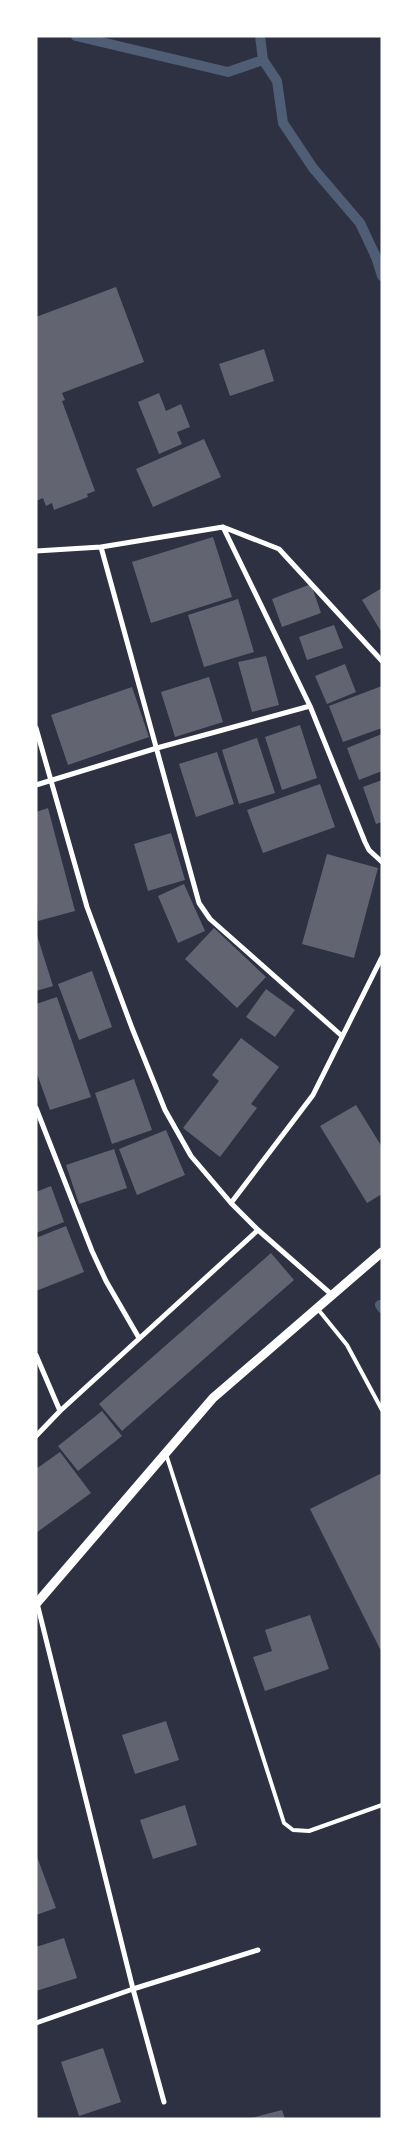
<svg xmlns="http://www.w3.org/2000/svg" width="418" height="2155" font-family="'Source Serif 4',serif">
	<style>
		.lines { fill: none; stroke-linecap: round; stroke-linejoin: round }
		.stream { stroke: #4f5d75; stroke-width: 10 }
		.building { fill: #626471 }
		.service { stroke: #fff; stroke-width: 4 }
		.minor { stroke: #fff; stroke-width: 5 }
		.tertiary { stroke: #fff; stroke-width: 9 }
	</style>
	<rect width="100%" height="100%" fill="#2d3142"/>
	<g class="lines">
		<path class="stream" d="M 76,36 L 228,72 L 263,60
			M 260,36 L 263,60 L 277,81 L 283,123 L 313,168 L 360,223 L 376,257 L 382,276
			M 380,1305 L 382,1308"/>
	</g>
	<path class="building" d="M 116,287 L 144,362 L 62,393 L 65,400 L 62,401 L 95,491 L 87,494 L 88,497 L 54,510 L 52,503 L 46,506 L 43,498 L 36,501 L 36,317 Z
		M 264,349 L 274,381 L 230,396 L 219,364 Z
		M 159,393 L 166,411 L 181,404 L 190,427 L 177,432 L 182,444 L 159,454 L 138,402 Z
		M 204,439 L 221,477 L 153,507 L 136,469 Z
		M 213,537 L 232,597 L 151,623 L 132,562 Z
		M 311,584 L 321,613 L 282,627 L 272,599 Z
		M 382,588 L 382,633 L 362,600 Z
		M 238,599 L 254,652 L 204,667 L 188,615 Z
		M 334,625 L 343,648 L 307,660 L 299,637 Z
		M 266,656 L 279,705 L 252,712 L 238,662 Z
		M 345,664 L 356,692 L 327,704 L 315,676 Z
		M 209,677 L 223,722 L 175,737 L 161,692 Z
		M 382,686 L 382,728 L 343,742 L 329,706 Z
		M 132,687 L 149,737 L 68,765 L 51,715 Z
		M 300,725 L 317,778 L 282,790 L 265,737 Z
		M 382,734 L 382,771 L 359,780 L 347,748 Z
		M 257,738 L 275,793 L 239,804 L 222,750 Z
		M 217,752 L 234,804 L 196,817 L 179,764 Z
		M 382,780 L 382,822 L 376,824 L 363,787 Z
		M 320,784 L 335,827 L 263,853 L 247,810 Z
		M 48,808 L 75,911 L 38,921 L 36,812 Z
		M 171,833 L 185,880 L 148,891 L 134,844 Z
		M 327,854 L 378,868 L 354,958 L 302,944 Z
		M 184,884 L 205,931 L 178,943 L 158,896 Z
		M 214,928 L 266,977 L 237,1008 L 185,959 Z
		M 36,932 L 53,986 L 36,991 Z
		M 92,971 L 112,1027 L 79,1040 L 58,984 Z
		M 266,989 L 295,1010 L 275,1037 L 246,1017 Z
		M 57,997 L 91,1097 L 50,1110 L 36,1071 L 36,1004 Z
		M 241,1038 L 279,1067 L 251,1104 L 257,1108 L 220,1157 L 183,1128 L 219,1081 L 212,1075 Z
		M 134,1079 L 152,1130 L 112,1144 L 95,1093 Z
		M 356,1105 L 382,1147 L 382,1194 L 367,1203 L 320,1126 Z
		M 166,1130 L 185,1175 L 137,1195 L 119,1149 Z
		M 114,1149 L 127,1188 L 79,1204 L 66,1165 Z
		M 51,1186 L 64,1222 L 36,1233 L 36,1192 Z
		M 66,1226 L 84,1272 L 36,1291 L 36,1238 Z
		M 271,1253 L 294,1280 L 122,1431 L 99,1404 Z
		M 102,1411 L 122,1436 L 78,1471 L 58,1446 Z
		M 60,1452 L 91,1493 L 36,1533 L 36,1469 Z
		M 382,1473 L 382,1653 L 310,1509 Z
		M 310,1615 L 329,1669 L 265,1691 L 253,1657 L 272,1651 L 265,1630 Z
		M 166,1721 L 179,1760 L 135,1774 L 122,1735 Z
		M 185,1805 L 197,1845 L 153,1859 L 140,1820 Z
		M 36,1854 L 56,1908 L 36,1915 Z
		M 64,1938 L 77,1978 L 36,1991 L 36,1947 Z
		M 103,2048 L 121,2102 L 79,2116 L 61,2062 Z
		M 282,2110 L 285,2119 L 251,2119 L 251,2118 Z"/>
	<g class="lines">
		<path class="service" d="M 317,1308 L 347,1345 L 382,1410
			M 166,1454 L 284,1823 L 293,1830 L 309,1831 L 382,1805"/>
		<path class="minor" d="M 223,527 L 310,706 L 365,842 L 369,850 L 382,862
			M 101,547 L 199,903 L 210,919 L 342,1036
			M 36,551 L 101,547 L 223,527 L 279,549 L 382,661
			M 36,728 L 87,907 L 132,1028 L 165,1110 L 191,1156 L 231,1203 L 258,1230 L 331,1294
			M 36,785 L 157,748 L 310,706
			M 36,1108 L 92,1251 L 106,1281 L 139,1338
			M 231,1203 L 313,1095 L 382,957
			M 36,1355 L 60,1411
			M 36,1436 L 60,1411 L 258,1230
			M 37,1603 L 133,1989 L 164,2102
			M 36,2023 L 133,1989 L 258,1950"/>
		<path class="tertiary" d="M 36,1604 L 213,1398 L 382,1252"/>
	</g>
	<rect width="418" height="2155" fill="none" stroke="#ffffff" stroke-width="75"/>
</svg>
